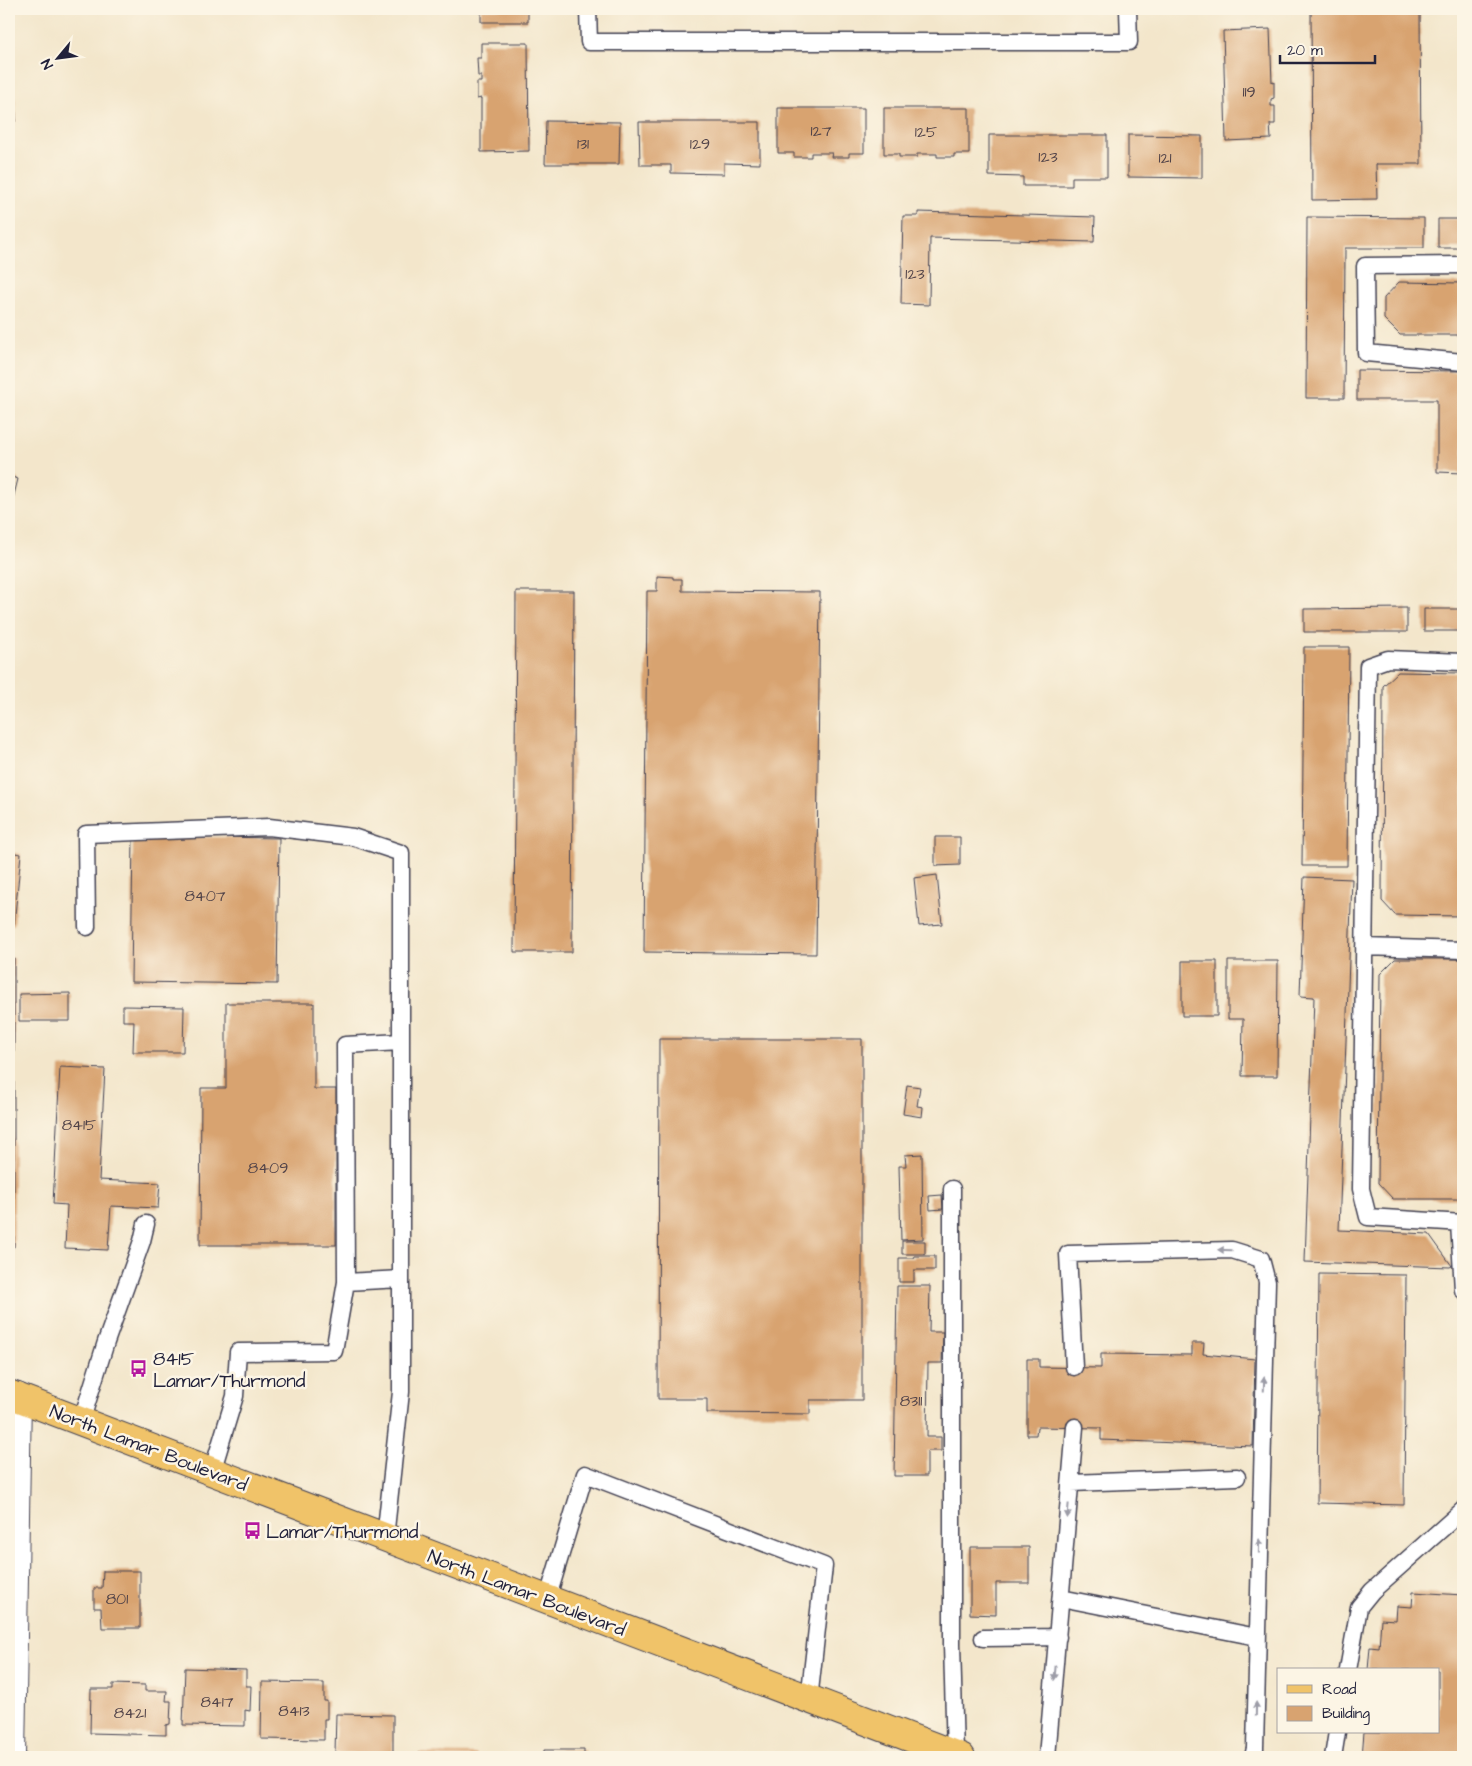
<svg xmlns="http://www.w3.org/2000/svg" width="1472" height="1766" font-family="'Architects Daughter',sans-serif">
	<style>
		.building { fill: #d8a370 }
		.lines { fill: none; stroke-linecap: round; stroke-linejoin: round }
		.lane-casing { stroke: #413f51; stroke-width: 19 }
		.street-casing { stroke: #413f51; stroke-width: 30 }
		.primary-casing { stroke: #413f51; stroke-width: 30 }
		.lane { stroke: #fff; stroke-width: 16 }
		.street { stroke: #fff; stroke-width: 28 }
		.primary { stroke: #f0c369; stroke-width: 28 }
		.oneway { fill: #9c9ca7 }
		.labels { text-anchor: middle; stroke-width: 5; stroke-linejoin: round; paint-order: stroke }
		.number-label { font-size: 16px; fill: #504248 }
		.poi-label { font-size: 19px; fill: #22223b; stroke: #fcf5e5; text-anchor: start }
		.street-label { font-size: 19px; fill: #22223b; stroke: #fcf5e5 }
	</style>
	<rect width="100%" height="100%" fill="#fcf5e5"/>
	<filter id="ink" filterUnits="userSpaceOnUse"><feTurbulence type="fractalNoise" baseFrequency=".02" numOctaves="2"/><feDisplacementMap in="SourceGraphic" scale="10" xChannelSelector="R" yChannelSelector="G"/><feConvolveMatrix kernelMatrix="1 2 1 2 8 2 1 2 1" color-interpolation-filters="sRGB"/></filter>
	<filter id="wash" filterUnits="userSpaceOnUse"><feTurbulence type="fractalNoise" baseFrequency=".0096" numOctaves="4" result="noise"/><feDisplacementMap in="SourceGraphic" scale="20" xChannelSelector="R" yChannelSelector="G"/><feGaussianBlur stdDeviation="1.12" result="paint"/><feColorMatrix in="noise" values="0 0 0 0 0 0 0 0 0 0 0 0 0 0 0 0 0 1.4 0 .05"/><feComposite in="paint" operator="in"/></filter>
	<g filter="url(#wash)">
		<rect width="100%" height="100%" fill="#f3e6cb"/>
		<g id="blocks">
			<path class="building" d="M 481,9 L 528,9 L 528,22 L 481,22 Z
				M 1311,9 L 1420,9 L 1421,164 L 1376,164 L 1377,199 L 1312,200 Z
				M 1270,29 L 1272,83 L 1274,82 L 1274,98 L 1271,99 L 1271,106 L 1275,106 L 1275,124 L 1270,124 L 1271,139 L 1226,141 L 1223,31 Z
				M 481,43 L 528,43 L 529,151 L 481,152 L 481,98 L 477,99 L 477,82 L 481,82 L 481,76 L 478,76 L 477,58 L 481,58 Z
				M 15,99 L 16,121 L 9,121 L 9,100 Z
				M 778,108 L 864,108 L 864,153 L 849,153 L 849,157 L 831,157 L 832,153 L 811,153 L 811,157 L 794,157 L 794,153 L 778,153 Z
				M 884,108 L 969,108 L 969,154 L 954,154 L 954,157 L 937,157 L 937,154 L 917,154 L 917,157 L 899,157 L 899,154 L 884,154 Z
				M 546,121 L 620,122 L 619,164 L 545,164 Z
				M 639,122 L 760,122 L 760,164 L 724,163 L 724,174 L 671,173 L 671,165 L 640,165 Z
				M 989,135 L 1107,135 L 1107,177 L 1072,177 L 1072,186 L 1023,186 L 1023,177 L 989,176 Z
				M 1128,135 L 1202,136 L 1202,178 L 1128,177 Z
				M 918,212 L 1095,217 L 1094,242 L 930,238 L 929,305 L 901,304 L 903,216 L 918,216 Z
				M 1307,217 L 1424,218 L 1424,248 L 1345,248 L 1344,398 L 1306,398 Z
				M 1438,219 L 1463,219 L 1463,248 L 1438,248 Z
				M 1399,282 L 1463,283 L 1463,335 L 1400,335 L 1384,319 L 1384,298 Z
				M 1357,370 L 1463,371 L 1463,473 L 1437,472 L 1437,400 L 1357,400 Z
				M 9,476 L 18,479 L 12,503 L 9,502 Z
				M 657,576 L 673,577 L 673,579 L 682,579 L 682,591 L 820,592 L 816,954 L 644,952 L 647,591 L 657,591 Z
				M 516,591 L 574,591 L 572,952 L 514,952 Z
				M 1407,608 L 1407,632 L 1304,632 L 1304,609 Z
				M 1424,609 L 1463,609 L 1463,631 L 1424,631 Z
				M 1304,647 L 1349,647 L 1347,866 L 1302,866 Z
				M 1398,672 L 1463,673 L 1463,916 L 1395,915 L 1382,901 L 1383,686 Z
				M 133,836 L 279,838 L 277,984 L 131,982 Z
				M 935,837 L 960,837 L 960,865 L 935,866 Z
				M 9,852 L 21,854 L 14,925 L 9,925 Z
				M 937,875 L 942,924 L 919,926 L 914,878 Z
				M 1304,877 L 1352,879 L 1339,1230 L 1429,1234 L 1452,1266 L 1450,1267 L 1305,1262 L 1314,997 L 1300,996 Z
				M 9,958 L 14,958 L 14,1247 L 9,1247 Z
				M 1395,959 L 1462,959 L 1463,961 L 1463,1195 L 1459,1199 L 1393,1199 L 1378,1183 L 1380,974 Z
				M 1182,961 L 1217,961 L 1217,1016 L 1182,1016 Z
				M 1228,961 L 1278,961 L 1277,1076 L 1242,1076 L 1243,1019 L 1228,1019 Z
				M 70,993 L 70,1021 L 19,1021 L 19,994 Z
				M 226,1003 L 314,1003 L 314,1089 L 336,1089 L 336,1245 L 200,1245 L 201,1088 L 226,1088 Z
				M 123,1006 L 184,1007 L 183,1052 L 133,1052 L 134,1021 L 123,1021 Z
				M 659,1039 L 862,1039 L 862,1400 L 810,1400 L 810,1414 L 707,1413 L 707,1399 L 658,1399 Z
				M 60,1067 L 105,1069 L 99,1180 L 160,1183 L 158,1208 L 111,1206 L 108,1250 L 65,1248 L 67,1205 L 53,1204 Z
				M 907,1085 L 920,1087 L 917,1106 L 923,1107 L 922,1117 L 903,1114 Z
				M 922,1154 L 923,1239 L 901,1240 L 899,1166 L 906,1166 L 905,1155 Z
				M 942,1195 L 943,1209 L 930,1210 L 929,1196 Z
				M 902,1241 L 925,1241 L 925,1254 L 902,1254 Z
				M 914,1256 L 935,1256 L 935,1270 L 914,1270 L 914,1282 L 899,1282 L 899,1258 L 913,1258 Z
				M 1319,1274 L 1406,1275 L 1404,1505 L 1317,1503 Z
				M 897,1286 L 930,1286 L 929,1332 L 943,1332 L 942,1363 L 928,1363 L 927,1437 L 941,1437 L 941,1451 L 927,1451 L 927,1476 L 894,1476 Z
				M 1192,1343 L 1204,1343 L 1203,1354 L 1255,1359 L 1253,1446 L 1101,1440 L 1101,1428 L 1037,1427 L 1036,1435 L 1027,1435 L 1027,1359 L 1039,1359 L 1039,1367 L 1101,1368 L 1101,1354 L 1192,1355 Z
				M 970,1547 L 1029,1547 L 1029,1583 L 996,1583 L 996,1615 L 970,1614 Z
				M 103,1571 L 140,1571 L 140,1628 L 102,1628 L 101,1608 L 94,1608 L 94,1588 L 102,1588 Z
				M 1413,1592 L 1463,1595 L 1463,1757 L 1362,1757 L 1364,1732 L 1438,1732 L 1438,1670 L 1368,1670 L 1370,1647 L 1379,1648 L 1381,1619 L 1396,1620 L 1397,1606 L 1412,1607 Z
				M 185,1668 L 246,1670 L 246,1686 L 251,1686 L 250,1711 L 245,1710 L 245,1726 L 183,1725 Z
				M 262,1682 L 324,1683 L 324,1701 L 327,1701 L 327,1719 L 324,1719 L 324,1740 L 261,1739 Z
				M 113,1684 L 145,1685 L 145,1691 L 167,1691 L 166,1701 L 171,1701 L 170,1724 L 166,1725 L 166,1735 L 90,1733 L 91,1689 L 113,1689 Z
				M 336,1714 L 393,1715 L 393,1754 L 374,1754 L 374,1757 L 354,1757 L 354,1753 L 335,1753 Z
				M 544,1750 L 584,1750 L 584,1757 L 544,1757 Z
				M 419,1753 L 477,1754 L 477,1757 L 419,1757 Z"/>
		</g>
	</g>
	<g filter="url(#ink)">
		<use href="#blocks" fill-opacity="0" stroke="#413f51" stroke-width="1"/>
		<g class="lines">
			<defs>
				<path id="lane" d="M 588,9 L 589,42 L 1129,42 L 1128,9
					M 1463,265 L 1365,266 L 1366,353 L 1463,362
					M 1463,662 L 1388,659 L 1368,666 L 1361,1189 L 1368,1217 L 1463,1223
					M 87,927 L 86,834 L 269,827 L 353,837 L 401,853 L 401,1392 L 385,1538
					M 1364,947 L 1463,950
					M 952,1189 L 952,1644 L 955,1755
					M 1459,1223 L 1463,1290
					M 346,1282 L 345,1045 L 401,1042
					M 1074,1367 L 1068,1254 L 1232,1250 L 1261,1259 L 1267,1282 L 1255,1748 L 1253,1757
					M 81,1422 L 106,1342 L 142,1241 L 146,1224
					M 212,1472 L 235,1396 L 238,1352 L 334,1351 L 346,1282 L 401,1279
					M 1071,1483 L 1237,1477
					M 1061,1598 L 1257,1637
					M 547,1600 L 585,1474 L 824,1566 L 809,1700
					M 983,1638 L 1058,1637
					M 1348,1670 L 1359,1607 L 1372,1591 L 1463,1510
					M 1047,1757 L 1075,1427
					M 1333,1757 L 1337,1732"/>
				<path id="street" d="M 11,1757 L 17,1397"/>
				<path id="primary" d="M 9,1394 L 961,1757"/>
			</defs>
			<use href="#lane" class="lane-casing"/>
			<use href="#street" class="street-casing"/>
			<use href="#primary" class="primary-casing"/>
			<use href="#lane" class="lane"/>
			<use href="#street" class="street"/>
			<use href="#primary" class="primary"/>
		</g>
		<defs><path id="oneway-solid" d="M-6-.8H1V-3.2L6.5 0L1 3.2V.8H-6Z" transform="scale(1.25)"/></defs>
		<g class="oneway">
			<use href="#oneway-solid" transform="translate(1225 1250) rotate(-179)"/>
			<use href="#oneway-solid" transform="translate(1264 1384) rotate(-88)"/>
			<use href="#oneway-solid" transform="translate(1068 1511) rotate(95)"/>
			<use href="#oneway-solid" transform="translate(1259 1546) rotate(-89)"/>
			<use href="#oneway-solid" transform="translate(1055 1673) rotate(95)"/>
			<use href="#oneway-solid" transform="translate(1256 1709) rotate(-89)"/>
		</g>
	</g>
	<defs>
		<symbol id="bus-bare" viewBox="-9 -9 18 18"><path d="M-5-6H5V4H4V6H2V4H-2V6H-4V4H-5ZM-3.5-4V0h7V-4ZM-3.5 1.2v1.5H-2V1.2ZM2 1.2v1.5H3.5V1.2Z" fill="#b5179e" stroke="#fcf5e5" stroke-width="2.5" paint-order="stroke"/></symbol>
	</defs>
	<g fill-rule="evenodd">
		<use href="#bus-bare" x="126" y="1356" width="25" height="25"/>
		<use href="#bus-bare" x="240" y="1518" width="25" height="25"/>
	</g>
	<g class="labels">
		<g class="number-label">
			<text x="1249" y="97">119</text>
			<text x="821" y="136">127</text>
			<text x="926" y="137">125</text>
			<text x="583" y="149">131</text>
			<text x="700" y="149">129</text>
			<text x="1048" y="162">123</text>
			<text x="1165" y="163">121</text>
			<text x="915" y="279">123</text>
			<text x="205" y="901">8407</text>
			<text x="79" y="1130">8415</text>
			<text x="268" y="1173">8409</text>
			<text x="911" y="1406">8311</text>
			<text x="117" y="1604">801</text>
			<text x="217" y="1707">8417</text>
			<text x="294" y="1716">8413</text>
			<text x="130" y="1718">8421</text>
		</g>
		<g class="poi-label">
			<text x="153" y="1365">8415<tspan x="153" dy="22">Lamar/Thurmond</tspan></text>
			<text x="266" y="1538">Lamar/Thurmond</text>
		</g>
		<g class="street-label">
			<text transform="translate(149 1447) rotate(21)" y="7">North Lamar Boulevard</text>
			<text transform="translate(527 1592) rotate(21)" y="7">North Lamar Boulevard</text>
		</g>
	</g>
	<rect width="1472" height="1766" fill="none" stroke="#fcf5e5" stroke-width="30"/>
	<rect x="1277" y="1668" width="162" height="65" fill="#fcf5e5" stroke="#a5a1a1"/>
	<rect x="1287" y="1685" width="25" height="8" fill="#f0c369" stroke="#a5a1a1"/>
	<text x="1322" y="1694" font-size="15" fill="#22223b">Road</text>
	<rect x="1287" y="1706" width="25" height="15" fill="#d8a370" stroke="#a5a1a1"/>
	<text x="1322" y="1718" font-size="15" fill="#22223b">Building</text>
	<g transform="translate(58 58) rotate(241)" stroke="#fcf5e5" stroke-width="4" paint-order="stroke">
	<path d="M0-4L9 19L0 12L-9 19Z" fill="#22223b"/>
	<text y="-8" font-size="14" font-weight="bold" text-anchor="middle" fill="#22223b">N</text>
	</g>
	<path d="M1280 55v8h95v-8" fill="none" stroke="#22223b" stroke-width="2.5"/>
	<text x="1287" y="55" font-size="15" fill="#22223b" stroke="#fcf5e5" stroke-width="4" paint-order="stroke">20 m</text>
</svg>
